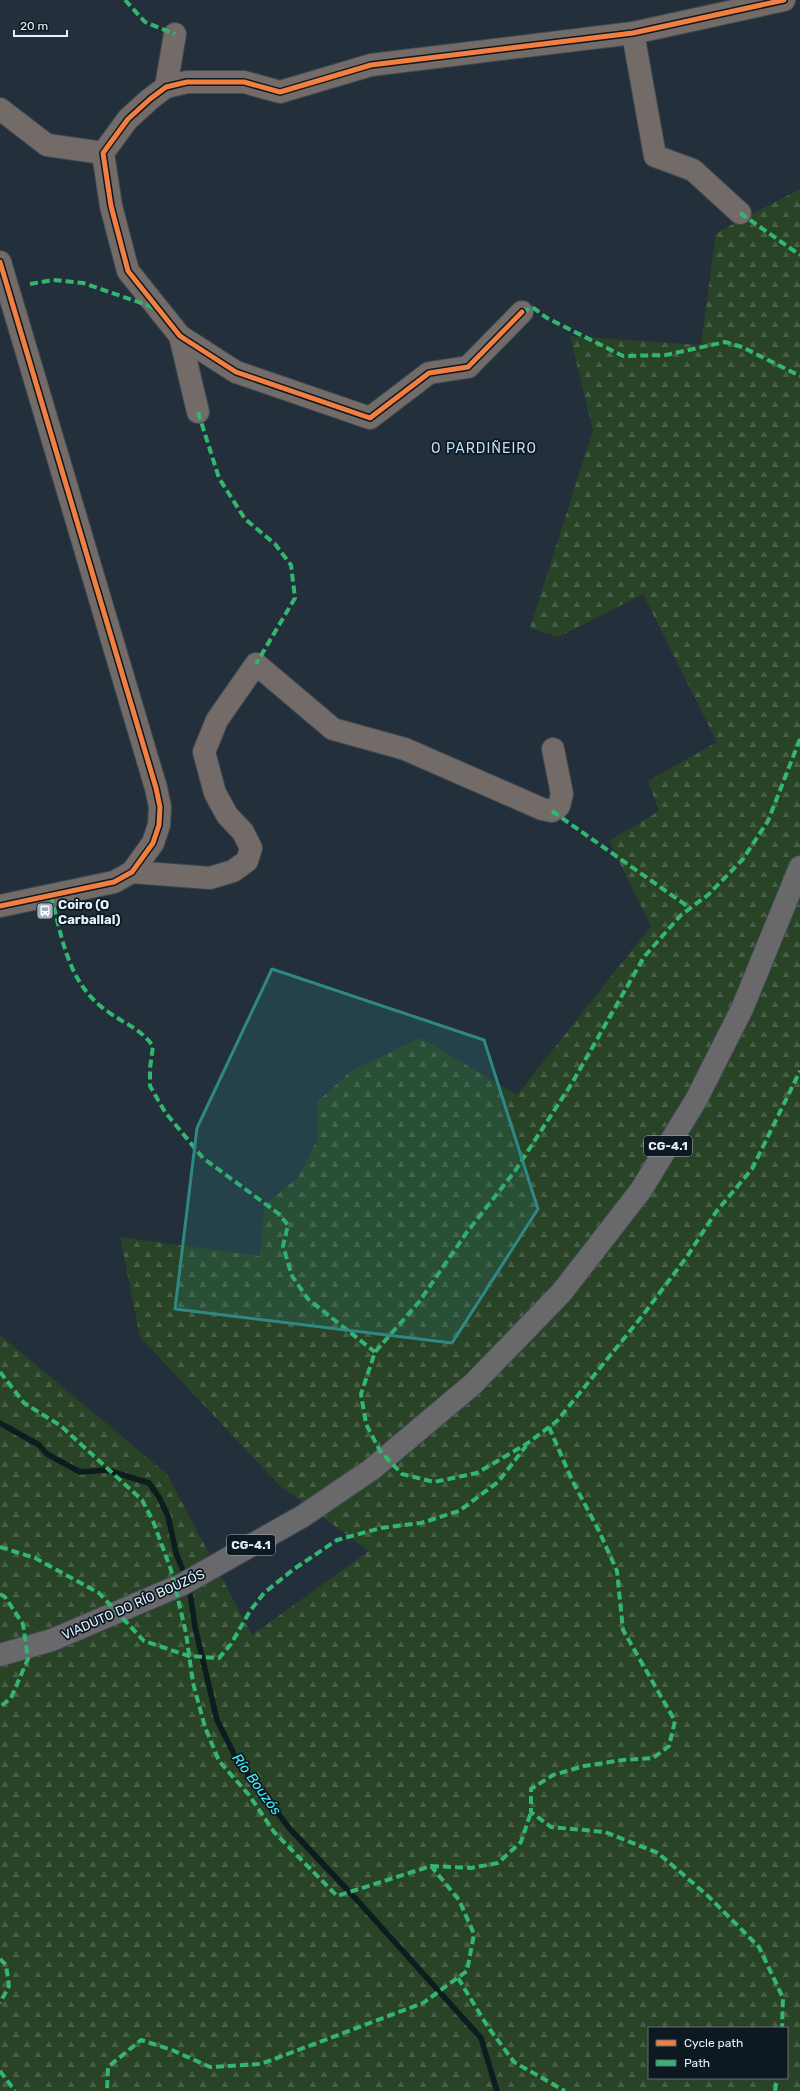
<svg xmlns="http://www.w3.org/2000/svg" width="800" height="2091" font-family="Rubik,sans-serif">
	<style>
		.forest { fill: url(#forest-firs); fill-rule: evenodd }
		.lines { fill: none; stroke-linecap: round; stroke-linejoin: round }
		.stream { stroke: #0d1c1e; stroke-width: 5.5 }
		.minor-casing { stroke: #404b55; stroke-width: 24 }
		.highway-casing { stroke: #404b55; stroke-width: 24 }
		.minor { stroke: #726b67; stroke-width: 22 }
		.highway { stroke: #69696b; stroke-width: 22 }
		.quiet { stroke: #33b770; stroke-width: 4; stroke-dasharray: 8 4; stroke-linecap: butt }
		.cycleway-casing { stroke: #0d1821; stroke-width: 8 }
		.cycleway { stroke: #f27e40; stroke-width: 5 }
		.marked { fill: #2f8884; fill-opacity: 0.2; stroke: #2f8884; stroke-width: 3; stroke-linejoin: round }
		.labels { text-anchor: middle; stroke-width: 3.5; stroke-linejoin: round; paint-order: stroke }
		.shield { fill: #0d1821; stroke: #a3b0bc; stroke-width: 1 }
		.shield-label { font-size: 12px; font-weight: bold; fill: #e3f1fe }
		.poi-label { font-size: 13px; font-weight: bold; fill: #e3f1fe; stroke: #0d1821; text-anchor: start }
		.street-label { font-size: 13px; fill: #e3f1fe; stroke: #0d1821 }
		.neighbourhood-label { font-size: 14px; letter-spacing: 1px; fill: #c2dff9; stroke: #0d1821 }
		.water-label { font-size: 14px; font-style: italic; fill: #45eefa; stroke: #0d1821 }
	</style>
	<defs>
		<pattern id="forest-firs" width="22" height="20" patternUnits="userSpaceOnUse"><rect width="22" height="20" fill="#284325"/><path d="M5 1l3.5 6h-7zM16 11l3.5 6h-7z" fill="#475f46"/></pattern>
	</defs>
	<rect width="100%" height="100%" fill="#23303b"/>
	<path class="forest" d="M 800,189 L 800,2091 L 0,2091 L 0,1335 L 167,1474 L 252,1635 L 369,1551 L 279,1485 L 140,1337 L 120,1237 L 260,1256 L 264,1206 L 299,1176 L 317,1140 L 317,1102 L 351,1071 L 421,1038 L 517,1095 L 651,926 L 609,841 L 659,811 L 648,781 L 717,742 L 643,594 L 558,637 L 530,628 L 593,430 L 570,336 L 701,345 L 716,233 ZM 649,2028 L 787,2028 L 787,2078 L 649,2078 Z"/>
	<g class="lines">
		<path class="stream" d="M 0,1423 L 39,1445 L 47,1454 L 80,1472 L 107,1470 L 149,1483 L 159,1497 L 168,1516 L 176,1553 L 186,1578
			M 189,1586 L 195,1627 L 217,1720 L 237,1760 L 290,1829 L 356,1899 L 481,2038 L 497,2091"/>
		<defs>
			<path id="minor" d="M 633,33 L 655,156 L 693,170 L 740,213
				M 166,87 L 175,34
				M 0,109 L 47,145 L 103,153
				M 0,262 L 156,788 L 160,807 L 159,825 L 153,843 L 132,872 L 114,882 L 0,906
				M 522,312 L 468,367 L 429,373 L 370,418 L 236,372 L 180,336 L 128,271 L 111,206 L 103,153 L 128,119 L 150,99 L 166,87 L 187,82 L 244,82 L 280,92 L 371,65 L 633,33 L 784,0
				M 180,336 L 198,412
				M 132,872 L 210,878 L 233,871 L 247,861 L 251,848 L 243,832 L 227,815 L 215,793 L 204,752 L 217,720 L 256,664 L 333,729 L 405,749 L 542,809 L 552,811 L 559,806 L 562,794 L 553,749"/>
			<path id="highway" d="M 0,1655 L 52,1640 L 183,1584 L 303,1516 L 372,1469 L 473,1384 L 562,1292 L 641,1190 L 696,1100 L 742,1009 L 800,867"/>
		</defs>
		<use href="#minor" class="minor-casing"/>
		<use href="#highway" class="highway-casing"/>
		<use href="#minor" class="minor"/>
		<use href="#highway" class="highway"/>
		<path class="quiet" d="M 125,0 L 145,22 L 175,34
			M 740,213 L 800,255
			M 30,284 L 53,280 L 83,283 L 156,308
			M 522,312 L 532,307 L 547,318 L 623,356 L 666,355 L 725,342 L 742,347 L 800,376
			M 198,412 L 219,478 L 245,519 L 275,544 L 291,565 L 295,598 L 256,664
			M 800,739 L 768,821 L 743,859 L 708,895 L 681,915 L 644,957 L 572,1083 L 515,1171 L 467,1232 L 419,1302 L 375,1352 L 361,1394 L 366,1424 L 380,1451 L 402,1474 L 434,1482 L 477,1473 L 528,1443 L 557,1421 L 643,1315 L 686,1258 L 716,1212 L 752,1169 L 800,1071
			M 552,811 L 690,908
			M 51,895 C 62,938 68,984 107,1011 C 124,1024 139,1027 153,1046 L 150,1068 L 150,1086 L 165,1112 L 203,1158 L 279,1214 L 288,1225 L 283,1246 L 292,1276 L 308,1299 L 375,1352
			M 0,1372 L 24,1403 L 61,1426 L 142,1500 L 153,1521 L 171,1570 L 186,1633 L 193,1683 L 205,1727 L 219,1761 L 249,1795 L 274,1832 L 337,1896 L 431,1866 L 459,1900 L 474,1934 L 467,1971 L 423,2003 L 261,2064 L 210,2067 L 172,2050 L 141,2040 L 108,2067 L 107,2091
			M 549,1427 L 572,1480 L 599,1531 L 617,1571 L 623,1630 L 675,1721 L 669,1746 L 653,1758 L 623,1760 L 584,1766 L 553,1775 L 531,1789 L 531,1812 L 551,1827 L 605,1832 L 658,1853 L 708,1896 L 759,1947 L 783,1998 L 782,2028
			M 0,1547 L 35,1558 L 99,1593 L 144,1641 L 189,1656 L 219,1658 L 231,1644 L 250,1611 L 264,1593 L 294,1569 L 337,1540 L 381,1528 L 421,1523 L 459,1511 L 498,1482 L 526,1446
			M 0,1594 L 5,1597 L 23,1624 L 28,1659 L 11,1698 L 0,1707
			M 431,1866 L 471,1868 L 498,1863 L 521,1842 L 531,1812
			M 0,1959 L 6,1965 L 9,1986 L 0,2003
			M 458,1978 L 488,2027 L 514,2062 L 565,2091
			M 0,2071 L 15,2091
			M 775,2091 L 777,2078"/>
		<defs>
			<path id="cycleway" d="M 0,262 L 156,788 L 160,807 L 159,825 L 153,843 L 132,872 L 114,882 L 0,906
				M 522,312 L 468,367 L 429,373 L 370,418 L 236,372 L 180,336 L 128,271 L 111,206 L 103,153 L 128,119 L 150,99 L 166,87 L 187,82 L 244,82 L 280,92 L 371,65 L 633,33 L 784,0"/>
		</defs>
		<use href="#cycleway" class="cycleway-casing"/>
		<use href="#cycleway" class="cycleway"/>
	</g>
	<path class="marked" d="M 272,969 L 484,1040 L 538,1209 L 452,1343 L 175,1309 L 197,1128 Z"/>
	<defs>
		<symbol id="bus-square" viewBox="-11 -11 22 22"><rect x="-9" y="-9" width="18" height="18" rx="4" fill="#a0adba" stroke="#0d1821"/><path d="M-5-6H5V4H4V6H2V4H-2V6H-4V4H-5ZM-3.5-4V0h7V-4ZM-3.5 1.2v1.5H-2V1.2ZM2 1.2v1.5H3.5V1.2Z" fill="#fff"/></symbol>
	</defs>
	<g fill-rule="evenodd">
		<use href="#bus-square" x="35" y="901" width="20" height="20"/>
	</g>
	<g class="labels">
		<g class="shield">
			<rect x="644" y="1136" width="48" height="20" rx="3"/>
			<rect x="227" y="1535" width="48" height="20" rx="3"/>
		</g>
		<g class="shield-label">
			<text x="668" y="1150">CG-4.1</text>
			<text x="251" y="1549">CG-4.1</text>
		</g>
		<g class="poi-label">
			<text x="58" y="909">Coiro (O<tspan x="58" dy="15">Carballal)</tspan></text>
		</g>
		<g class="street-label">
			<text transform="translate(133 1604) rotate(-24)" y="5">VIADUTO DO RÍO BOUZÓS</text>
		</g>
		<g class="neighbourhood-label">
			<text x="484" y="453">O PARDIÑEIRO</text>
		</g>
		<g class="water-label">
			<text transform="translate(257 1784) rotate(54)" y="5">Río Bouzós</text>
		</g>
	</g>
	<rect x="648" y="2027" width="140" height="52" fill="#0d1821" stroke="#636f79"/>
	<rect x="656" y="2040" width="20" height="6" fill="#f27e40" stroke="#636f79"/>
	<text x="684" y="2047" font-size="12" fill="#e3f1fe">Cycle path</text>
	<rect x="656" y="2060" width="20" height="6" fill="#33b770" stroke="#636f79"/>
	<text x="684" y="2067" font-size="12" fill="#e3f1fe">Path</text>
	<path d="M14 30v6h53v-6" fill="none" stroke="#e3f1fe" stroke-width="2"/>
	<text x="20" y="30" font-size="12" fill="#e3f1fe" stroke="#0d1821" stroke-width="3" paint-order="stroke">20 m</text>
</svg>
